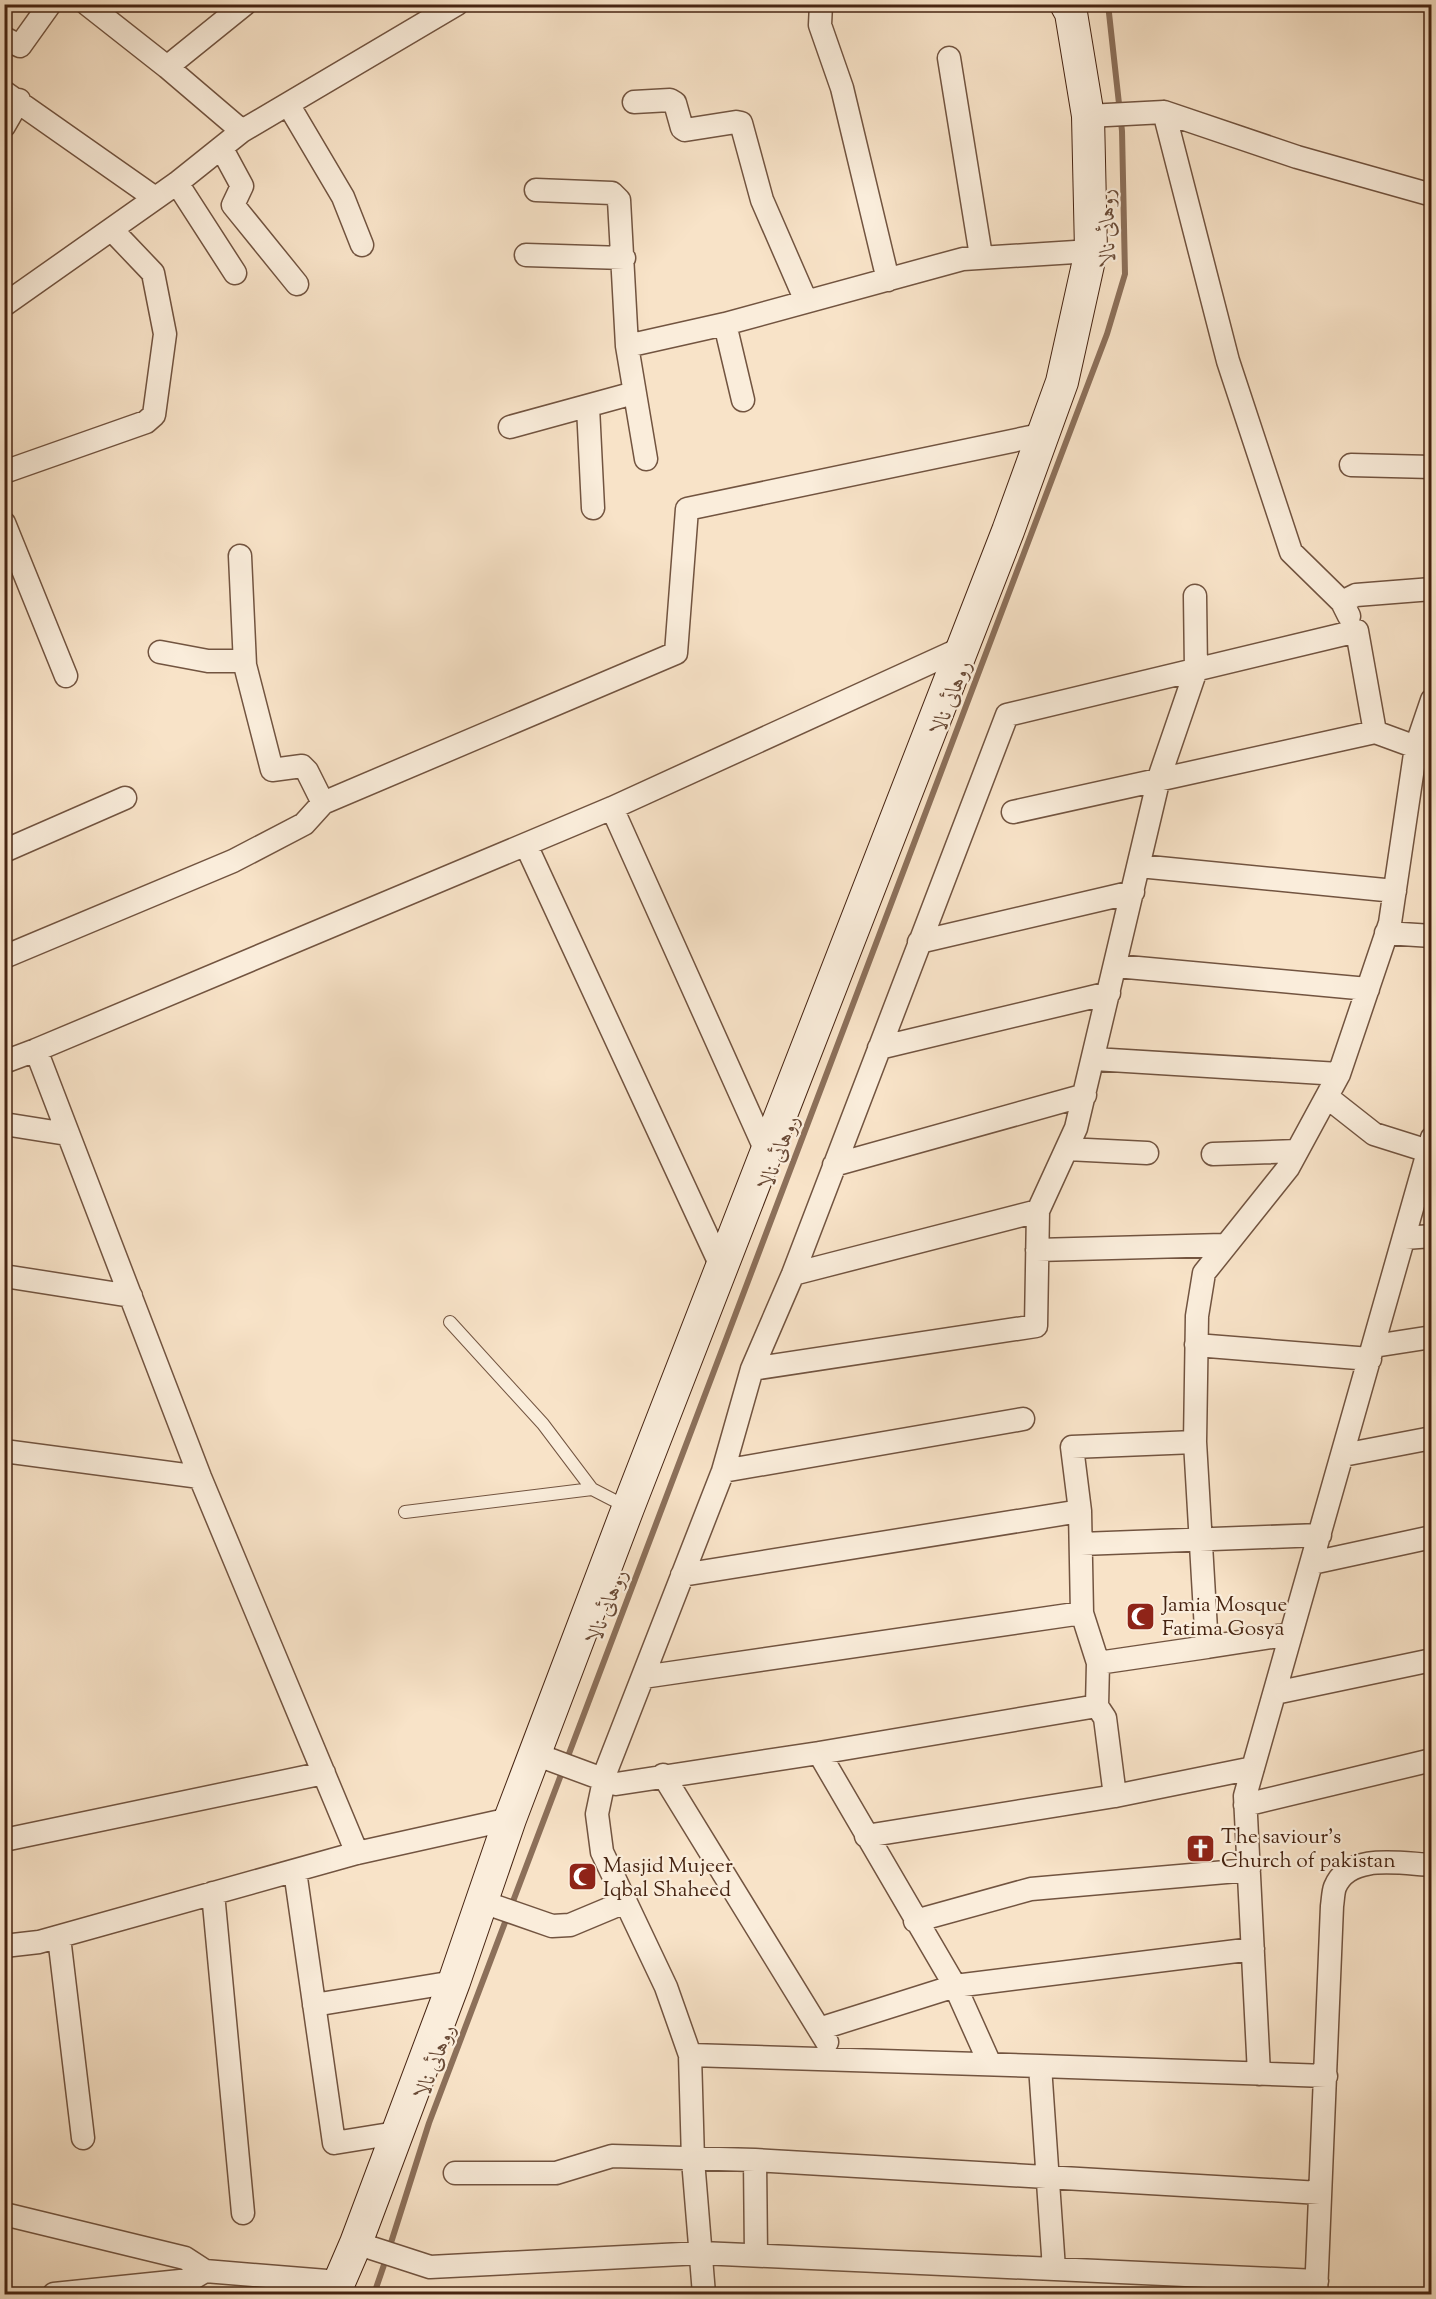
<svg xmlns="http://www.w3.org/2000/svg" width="1436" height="2299" font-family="'Sorts Mill Goudy',Amiri,serif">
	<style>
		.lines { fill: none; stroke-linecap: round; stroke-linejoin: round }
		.stream { stroke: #8c705a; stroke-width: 6 }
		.lane-casing { stroke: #725440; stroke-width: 14 }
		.street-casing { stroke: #725440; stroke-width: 25 }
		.secondary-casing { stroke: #462412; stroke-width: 34 }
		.lane { stroke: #faeddb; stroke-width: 12 }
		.street { stroke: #faeddb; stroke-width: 22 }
		.secondary { stroke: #faeddb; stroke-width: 32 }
		.labels { text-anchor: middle; stroke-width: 4.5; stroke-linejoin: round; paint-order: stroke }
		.poi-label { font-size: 21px; fill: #462412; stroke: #faeddb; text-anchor: start }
		.water-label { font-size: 22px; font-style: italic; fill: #694a36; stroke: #faeddb }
	</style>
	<rect width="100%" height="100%" fill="#f8e3c8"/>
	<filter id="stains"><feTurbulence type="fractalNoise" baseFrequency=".00333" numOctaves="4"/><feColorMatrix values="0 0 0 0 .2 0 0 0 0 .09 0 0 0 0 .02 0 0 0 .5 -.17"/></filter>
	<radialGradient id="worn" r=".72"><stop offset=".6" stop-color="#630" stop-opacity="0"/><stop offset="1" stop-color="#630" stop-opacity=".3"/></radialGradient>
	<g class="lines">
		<path class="stream" d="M 389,2249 L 429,2123 L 1107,334 L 1125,274 L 1122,131 L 1108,4
			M 374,2294 L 386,2259"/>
		<defs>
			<path id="lane" d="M 450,1322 L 543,1424 L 592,1489 L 627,1507
				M 405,1512 L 592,1489"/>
			<path id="street" d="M 87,4 L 167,67 L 242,131
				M 821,4 L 820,25 L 842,88 L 888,280
				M 4,38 L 20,46 L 50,4
				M 949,58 L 981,256
				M 167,67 L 245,4
				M 4,92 L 155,198
				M 634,102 L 670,100 L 675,103 L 682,128 L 685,130 L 736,122 L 741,123 L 762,200 L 806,301
				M 288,104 L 343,197 L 362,245
				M 1164,112 L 1228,361 L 1291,552 L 1342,602
				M 1088,116 L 1164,112 L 1297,157 L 1432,195
				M 4,126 L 19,100
				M 222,149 L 242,186 L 233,205 L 297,284
				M 177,183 L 235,273
				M 536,190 L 612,193 L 619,200 L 627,346 L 646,459
				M 526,255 L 624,258
				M 4,305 L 177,183 L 242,131 L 457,4
				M 725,324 L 743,400
				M 627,346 L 725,324 L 963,259 L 1091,251
				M 588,407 L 593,508
				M 510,427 L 634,393
				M 1351,465 L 1432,467
				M 4,472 L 146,422 L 154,415 L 165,334 L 153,273 L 112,230
				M 4,523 L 66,676
				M 240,556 L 245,665
				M 1349,616 L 1342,602 L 1356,595 L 1432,589
				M 160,652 L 208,661 L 239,661 L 245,665 L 272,770 L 302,766 L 307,771 L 323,803
				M 1375,732 L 1416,747
				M 612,808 L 766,1151
				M 526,845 L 721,1266
				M 4,851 L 125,798
				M 1139,866 L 1395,891
				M 1386,933 L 1432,936
				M 919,942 L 1133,892
				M 4,957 L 233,861 L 304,824 L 323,803 L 676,653 L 687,509 L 1045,434
				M 1116,966 L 1368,989
				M 879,1048 L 1109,993
				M 1094,1059 L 1339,1074
				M 4,1062 L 36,1050
				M 1327,1097 L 1374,1134 L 1428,1151
				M 4,1124 L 67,1134
				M 1067,1149 L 1147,1153
				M 1213,1154 L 1297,1151
				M 834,1165 L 1085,1095
				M 1405,1238 L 1432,1236
				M 1037,1250 L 1223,1245
				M 793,1274 L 1038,1211 L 1076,1128 L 1159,778 L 1196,670 L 1195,596
				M 4,1276 L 131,1296
				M 1196,1345 L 1370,1359
				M 1374,1346 L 1432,1337
				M 752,1369 L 1036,1326 L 1038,1211
				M 1195,1442 L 1197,1316 L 1204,1273 L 1288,1168 L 1339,1074 L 1390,923 L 1416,747 L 1432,700
				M 4,1451 L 200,1477
				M 1343,1455 L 1432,1438
				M 723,1471 L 1023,1419
				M 1081,1544 L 1320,1535
				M 1312,1563 L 1432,1537
				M 682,1575 L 1080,1511
				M 1207,1647 L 1291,1634
				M 1098,1663 L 1207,1647 L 1195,1442 L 1072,1447 L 1080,1511 L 1082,1613 L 1098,1663 L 1097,1706 L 1105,1718 L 1115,1796
				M 643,1677 L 1082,1613
				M 1275,1693 L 1432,1660
				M 819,1753 L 1097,1706
				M 535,1754 L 616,1784 L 819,1753 L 955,1986 L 990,2064
				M 663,1775 L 827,2042
				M 1245,1805 L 1432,1760
				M 866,1836 L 1115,1796 L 1253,1768
				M 4,1840 L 324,1773
				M 357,1853 L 200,1477 L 36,1050 L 612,808 L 960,649
				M 295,1871 L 334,2143 L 396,2133
				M 213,1893 L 243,2213
				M 483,1902 L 552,1926 L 570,1925 L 625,1902
				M 915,1921 L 1031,1889 L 1249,1870
				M 59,1937 L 83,2138
				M 4,1946 L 39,1942 L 357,1853 L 510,1819
				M 314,2005 L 454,1982
				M 819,2029 L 955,1986 L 1253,1949
				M 690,2055 L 1040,2066 L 1054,2269
				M 1040,2066 L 1326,2076
				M 1259,2074 L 1245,1796 L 1432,1138
				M 755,2160 L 756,2255
				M 455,2173 L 556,2173 L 612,2156 L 755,2160 L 1320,2193
				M 4,2214 L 185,2258 L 205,2271 L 339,2282
				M 356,2243 L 430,2267 L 701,2253 L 1317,2281
				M 54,2294 L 190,2280 L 205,2271
				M 704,2294 L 693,2160 L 690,2055 L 666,1987 L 602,1852 L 597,1814 L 606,1771 L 723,1471 L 752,1369 L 793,1274 L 1007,715 L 1357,631 L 1375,732 L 1013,812
				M 1316,2294 L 1332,1906 C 1333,1900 1333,1892 1335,1887 C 1349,1852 1403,1864 1432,1865"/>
			<path id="secondary" d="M 334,2294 L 356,2243 L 454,1982 L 510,1819 L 628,1508 L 1008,531 L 1062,382 L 1091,251 L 1088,116 L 1071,13 L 1066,4"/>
		</defs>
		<use href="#lane" class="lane-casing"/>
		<use href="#street" class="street-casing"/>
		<use href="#secondary" class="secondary-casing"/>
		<use href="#lane" class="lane"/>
		<use href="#street" class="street"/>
		<use href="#secondary" class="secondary"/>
	</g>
	<defs>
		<symbol id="mosque-square" viewBox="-11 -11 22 22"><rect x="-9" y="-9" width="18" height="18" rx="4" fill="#8f2418" stroke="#faeddb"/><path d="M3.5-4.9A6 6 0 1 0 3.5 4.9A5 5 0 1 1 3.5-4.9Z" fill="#fff"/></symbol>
		<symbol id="church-square" viewBox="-11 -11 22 22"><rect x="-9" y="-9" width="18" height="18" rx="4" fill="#8f2418" stroke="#faeddb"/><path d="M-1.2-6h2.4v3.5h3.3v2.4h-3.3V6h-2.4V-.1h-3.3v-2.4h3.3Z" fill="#fff"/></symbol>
	</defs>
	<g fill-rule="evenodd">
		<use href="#mosque-square" x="1124" y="1600" width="33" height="33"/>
		<use href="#church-square" x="1184" y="1832" width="33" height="33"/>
		<use href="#mosque-square" x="566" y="1860" width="33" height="33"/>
	</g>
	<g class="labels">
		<g class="poi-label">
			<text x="1162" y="1611">Jamia Mosque<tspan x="1162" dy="24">Fatima Gosya</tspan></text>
			<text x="1221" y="1843">The saviour's<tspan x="1221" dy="24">Church of pakistan</tspan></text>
			<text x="603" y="1872">Masjid Mujeer<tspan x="603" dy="24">Iqbal Shaheed</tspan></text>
		</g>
		<g class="water-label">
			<text transform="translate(1106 227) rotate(-91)" y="8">روہائی نالا</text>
			<text transform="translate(950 696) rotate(-69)" y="8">روہائی نالا</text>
			<text transform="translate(778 1151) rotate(-69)" y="8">روہائی نالا</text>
			<text transform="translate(606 1605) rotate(-69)" y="8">روہائی نالا</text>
			<text transform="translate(434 2060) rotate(-69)" y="8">روہائی نالا</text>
		</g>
	</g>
	<rect width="1436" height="2299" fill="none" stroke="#f8e3c8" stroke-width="24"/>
	<rect x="6" y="6" width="1424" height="2287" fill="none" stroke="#462412" stroke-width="3"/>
	<rect x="12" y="12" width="1412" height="2275" fill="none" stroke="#462412" stroke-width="1.5"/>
	<rect width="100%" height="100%" filter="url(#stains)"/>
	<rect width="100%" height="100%" fill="url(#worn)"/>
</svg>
